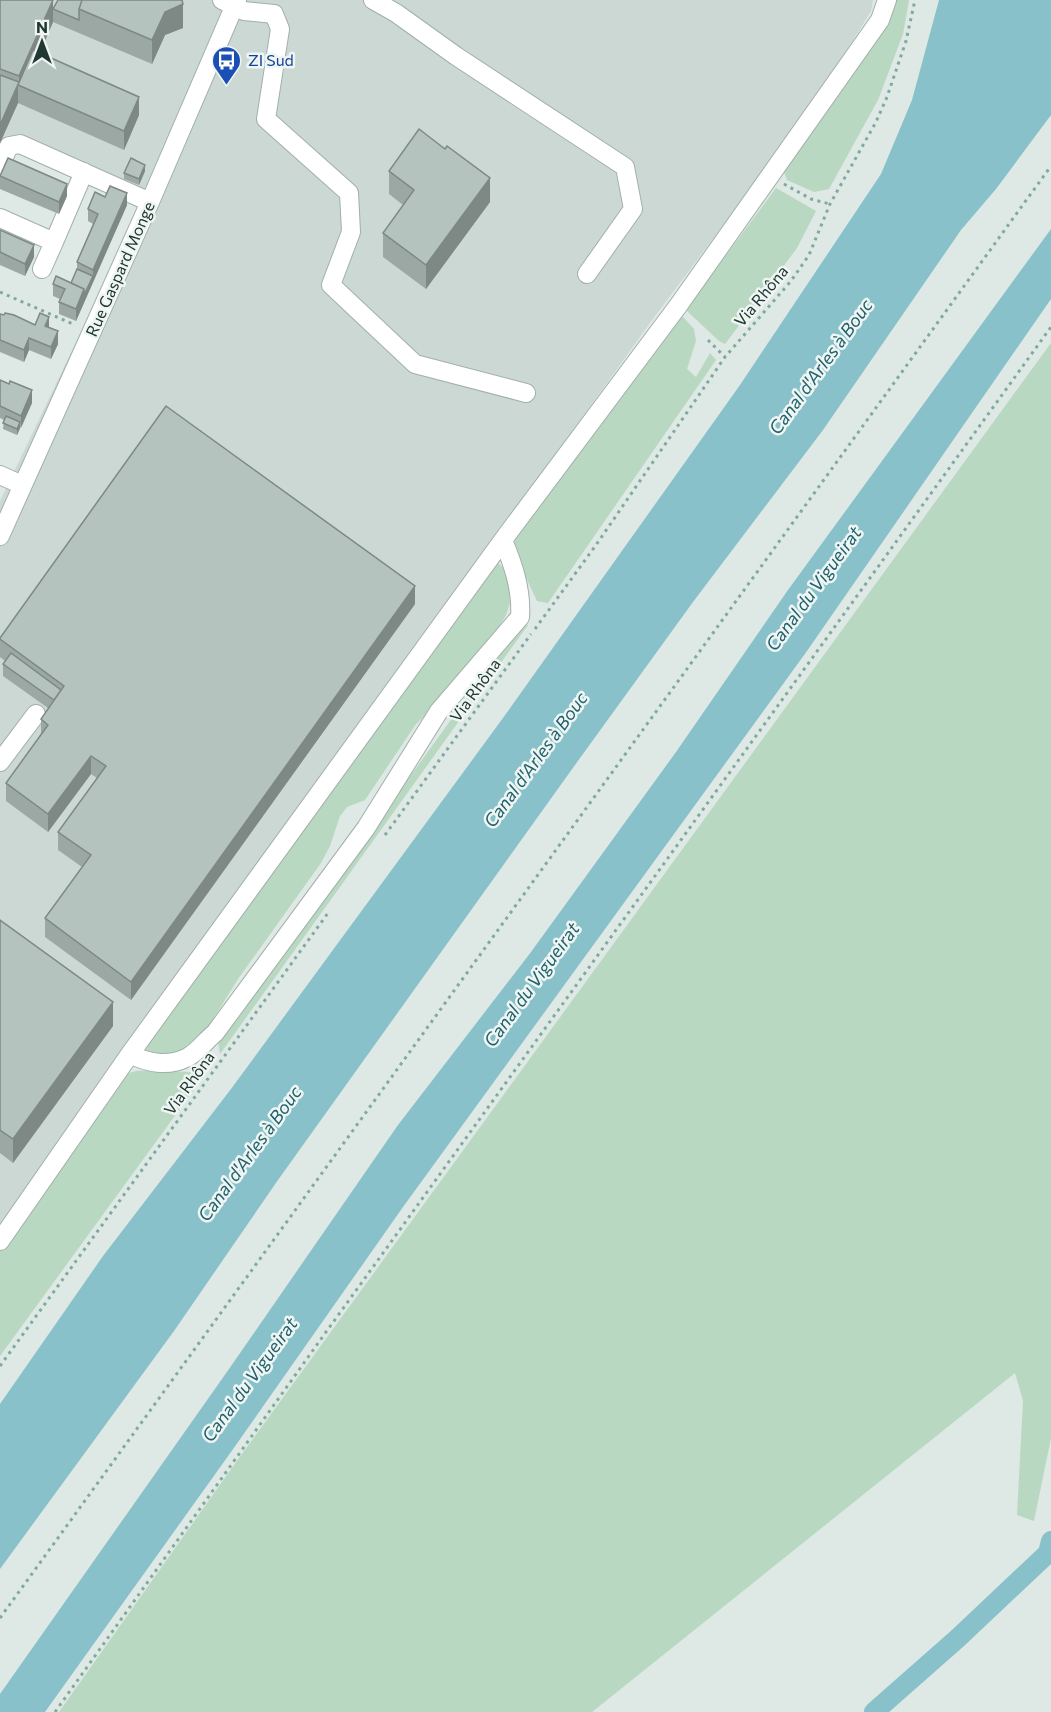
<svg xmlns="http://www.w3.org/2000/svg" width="1051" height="1712" font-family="Commissioner,sans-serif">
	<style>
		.built { fill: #ccd8d3 }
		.green { fill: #b8d8c1 }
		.water { fill: #89c1ca }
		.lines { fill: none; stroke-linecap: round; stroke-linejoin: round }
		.canal { stroke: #89c1ca; stroke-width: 20 }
		.minor-casing { stroke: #a2afab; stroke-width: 20 }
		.path { stroke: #80aa9d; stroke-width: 3; stroke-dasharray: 3 4.5; stroke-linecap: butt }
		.minor { stroke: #fff; stroke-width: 18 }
		.wall { fill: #9ba8a3 }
		.shaded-wall { fill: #7e8884 }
		.building { fill: #b4c3bd; stroke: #7e8884; stroke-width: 1.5 }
		.labels { text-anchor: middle; stroke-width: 5; stroke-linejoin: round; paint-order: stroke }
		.transit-label { font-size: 16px; fill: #164399; stroke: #eef5f2; text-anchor: start }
		.street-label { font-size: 16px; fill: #213731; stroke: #eef5f2 }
		.water-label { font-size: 18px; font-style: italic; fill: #20616d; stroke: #eef5f2 }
	</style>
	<rect width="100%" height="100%" fill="#dee8e4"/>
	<path class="built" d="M 0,0 L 873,0 L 871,11 L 815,103 L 655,316 L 0,1229 L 0,501 L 87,319 L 145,189 L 20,134 L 6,136 L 0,146 Z"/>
	<path class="green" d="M 894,0 L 909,0 L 903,34 L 878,100 L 829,189 L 814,192 L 787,180 L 784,172 L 789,159 Z
		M 776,188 L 816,211 L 797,248 L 725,344 L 719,341 L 687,311 L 691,299 L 713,273 Z
		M 683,317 L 694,329 L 696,341 L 687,369 L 696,377 L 710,353 L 716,360 L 548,603 L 537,601 L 516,556 L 514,543 L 520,529 L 676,320 Z
		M 1051,343 L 1051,1438 L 1034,1521 L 1017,1515 L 1023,1401 L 1015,1373 L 592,1712 L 59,1712 L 234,1465 Z
		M 498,563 L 508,572 L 510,602 L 506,615 L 497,631 L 449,693 L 416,724 L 365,800 L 347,807 L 340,816 L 330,846 L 321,863 L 238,979 L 207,1029 L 182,1052 L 153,1057 L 146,1050 L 148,1039 Z
		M 522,622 L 528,625 L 220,1054 L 218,1041 Z
		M 152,1070 L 206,1073 L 0,1356 L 0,1247 L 126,1074 L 136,1071 Z"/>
	<path class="water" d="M 939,0 L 1051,0 L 1051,115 L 996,189 L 961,230 L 823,430 L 693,602 L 575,765 L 278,1180 L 174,1331 L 0,1569 L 0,1404 L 103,1256 L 231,1089 L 503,718 L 740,385 L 881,174 L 912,100 Z
		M 1051,229 L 1051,299 L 807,651 L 403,1207 L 231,1452 L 45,1712 L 0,1712 L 0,1694 L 229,1369 L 398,1125 L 531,952 L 676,752 L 788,590 Z"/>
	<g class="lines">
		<path class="canal" d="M 874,1712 L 958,1638 L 1048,1553 L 1051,1541"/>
		<defs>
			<path id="minor" d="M 222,0 L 244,11 L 274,14 L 280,29 L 266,119 L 349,193 L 351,232 L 331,285 L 415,364 L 526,393
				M 373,0 L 396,13 L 456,56 L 625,167 L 633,209 L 587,274
				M 0,166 L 9,146 L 20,144 L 150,202
				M 0,218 L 54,242 L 84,172
				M 42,269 L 54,242
				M 0,475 L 22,485
				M 0,536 L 150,202 L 237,0
				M 0,762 L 36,714
				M 130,1054 C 147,1063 168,1067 186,1058 C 196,1054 206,1040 215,1033 L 366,828 L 439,711 L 520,617 C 522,590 513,564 503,540
				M 0,1241 L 130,1054 L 503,540 L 678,306 L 880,20 L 887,0"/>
		</defs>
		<use href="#minor" class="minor-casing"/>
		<path class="path" d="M 784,184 L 811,199 L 830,204
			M 0,292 L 75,325
			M 708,340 L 725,357
			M 535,629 L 596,545 L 725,357 L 791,281 L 809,255 L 830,204 L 876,122 L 887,97 L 906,41 L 915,0
			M 385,835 L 531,634
			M 0,1366 L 328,913
			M 0,1618 L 1051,166
			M 55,1712 L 321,1339 L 1051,327"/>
		<use href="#minor" class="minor"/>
	</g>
	<path class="wall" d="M 0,0 L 53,0 L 53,9 L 58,0 L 183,28 L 165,35 L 152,64 L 53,22 L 40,53 L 139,115 L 124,150 L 18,103 L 0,143 Z
		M 445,149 L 490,202 L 426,289 L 383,257 L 383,233 L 403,205 L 389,194 L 389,171 Z
		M 145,171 L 139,185 L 124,179 L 124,173 Z
		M 0,176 L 67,196 L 59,214 L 0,189 Z
		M 127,205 L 76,321 L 59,314 L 59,302 L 60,299 L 53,296 L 53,284 L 71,283 L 77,269 L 77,262 L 93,224 L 88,221 L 88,209 Z
		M 0,230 L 34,257 L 25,276 L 0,265 Z
		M 0,314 L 35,325 L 49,327 L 58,344 L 51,359 L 29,350 L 24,362 L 0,352 Z
		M 0,380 L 32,403 L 17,435 L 3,429 L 4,420 L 0,418 Z
		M 415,604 L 131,1000 L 45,937 L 45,918 L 82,867 L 58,850 L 58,832 L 97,778 L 91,774 L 48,832 L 6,801 L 6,783 L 41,736 L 41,719 L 48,708 L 3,676 L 3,664 L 5,661 L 0,657 L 0,638 Z
		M 0,920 L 113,1026 L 13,1163 L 0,1153 Z"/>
	<path class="shaded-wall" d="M 53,0 L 53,22 L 25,87 L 19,85 L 19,76 Z
		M 183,4 L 183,28 L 165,35 L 152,64 L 152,40 L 165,12 Z
		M 18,85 L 18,103 L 0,143 L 0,125 Z
		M 139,97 L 139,115 L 124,150 L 124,131 Z
		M 145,165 L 145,171 L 139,185 L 139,179 Z
		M 490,178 L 490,202 L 426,289 L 426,265 Z
		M 67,184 L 67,196 L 59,214 L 59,202 Z
		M 127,193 L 127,205 L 76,321 L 76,309 L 84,289 L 93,276 L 93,270 Z
		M 34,245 L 34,257 L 25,276 L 25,264 Z
		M 49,317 L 49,329 L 45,326 Z
		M 58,331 L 58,344 L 51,359 L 51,347 Z
		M 29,338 L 29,350 L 24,362 L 24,350 Z
		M 32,390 L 32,403 L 21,428 L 21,416 Z
		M 20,422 L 20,428 L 17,435 L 17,429 Z
		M 415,586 L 415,604 L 131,1000 L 131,982 Z
		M 91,756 L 91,774 L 48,832 L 48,814 Z
		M 113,1002 L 113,1026 L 13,1163 L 13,1139 Z"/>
	<path class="building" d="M 0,0 L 53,0 L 19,76 L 0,69 Z
		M 58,0 L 82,0 L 79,9 L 79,20 L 53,9 Z
		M 82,0 L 182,0 L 183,4 L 165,12 L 152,40 L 79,9 Z
		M 33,50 L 139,97 L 124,131 L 18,85 Z
		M 0,75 L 19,82 L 0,125 Z
		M 419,129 L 445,149 L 447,146 L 490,178 L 426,265 L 383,233 L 414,190 L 389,171 Z
		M 8,158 L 67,184 L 59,202 L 0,176 Z
		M 131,158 L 145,165 L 139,179 L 124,173 Z
		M 110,186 L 127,193 L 93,270 L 77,262 L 98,214 L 88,209 L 95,192 L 105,197 Z
		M 0,230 L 34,245 L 25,264 L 0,252 Z
		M 77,269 L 93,276 L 84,295 L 84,289 L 71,283 Z
		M 56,276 L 84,289 L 76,309 L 59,302 L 65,289 L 53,284 Z
		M 5,313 L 14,315 L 35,325 L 40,313 L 49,317 L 45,326 L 58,331 L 51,347 L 29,338 L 24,350 L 0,340 L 0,314 L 4,315 Z
		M 0,380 L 9,384 L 10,381 L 32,390 L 21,416 L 0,406 Z
		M 166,406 L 415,586 L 131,982 L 45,918 L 91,855 L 58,832 L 106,766 L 91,756 L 48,814 L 6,783 L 48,725 L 41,719 L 64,686 L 0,639 L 0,638 Z
		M 6,416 L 20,422 L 17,429 L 3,423 Z
		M 11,653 L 61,690 L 54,700 L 3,664 Z
		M 0,920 L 113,1002 L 13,1139 L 0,1130 Z"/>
	<defs>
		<symbol id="bus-pin" viewBox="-11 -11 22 30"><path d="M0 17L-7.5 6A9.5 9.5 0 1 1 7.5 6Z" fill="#1a4fb4" stroke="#eef5f2"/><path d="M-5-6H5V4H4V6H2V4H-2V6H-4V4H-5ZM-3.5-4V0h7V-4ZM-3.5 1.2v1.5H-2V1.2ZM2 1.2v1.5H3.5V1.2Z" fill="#fff"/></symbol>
	</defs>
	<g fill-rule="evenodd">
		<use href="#bus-pin" x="210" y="44" width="33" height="45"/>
	</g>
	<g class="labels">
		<g class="transit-label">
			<text x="248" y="66">ZI Sud</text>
		</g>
		<g class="street-label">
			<text transform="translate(120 269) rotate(-66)" y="6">Rue Gaspard Monge</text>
			<text transform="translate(761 296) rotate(-50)" y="6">Via Rhôna</text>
			<text transform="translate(475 690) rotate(-54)" y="6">Via Rhôna</text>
			<text transform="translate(189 1083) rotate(-54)" y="6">Via Rhôna</text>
		</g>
		<g class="water-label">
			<text transform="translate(821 367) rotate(-54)" y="6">Canal d'Arles à Bouc</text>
			<text transform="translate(814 589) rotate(-54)" y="6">Canal du Vigueirat</text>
			<text transform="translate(536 760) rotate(-54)" y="6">Canal d'Arles à Bouc</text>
			<text transform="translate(532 985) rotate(-54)" y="6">Canal du Vigueirat</text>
			<text transform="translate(250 1154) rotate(-54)" y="6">Canal d'Arles à Bouc</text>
			<text transform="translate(250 1380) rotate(-54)" y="6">Canal du Vigueirat</text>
		</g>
	</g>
	<g transform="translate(42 42)" stroke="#eef5f2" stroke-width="4.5" paint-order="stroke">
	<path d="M0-4.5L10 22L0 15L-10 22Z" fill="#213731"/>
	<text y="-9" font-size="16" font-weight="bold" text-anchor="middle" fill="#213731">N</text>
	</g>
</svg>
